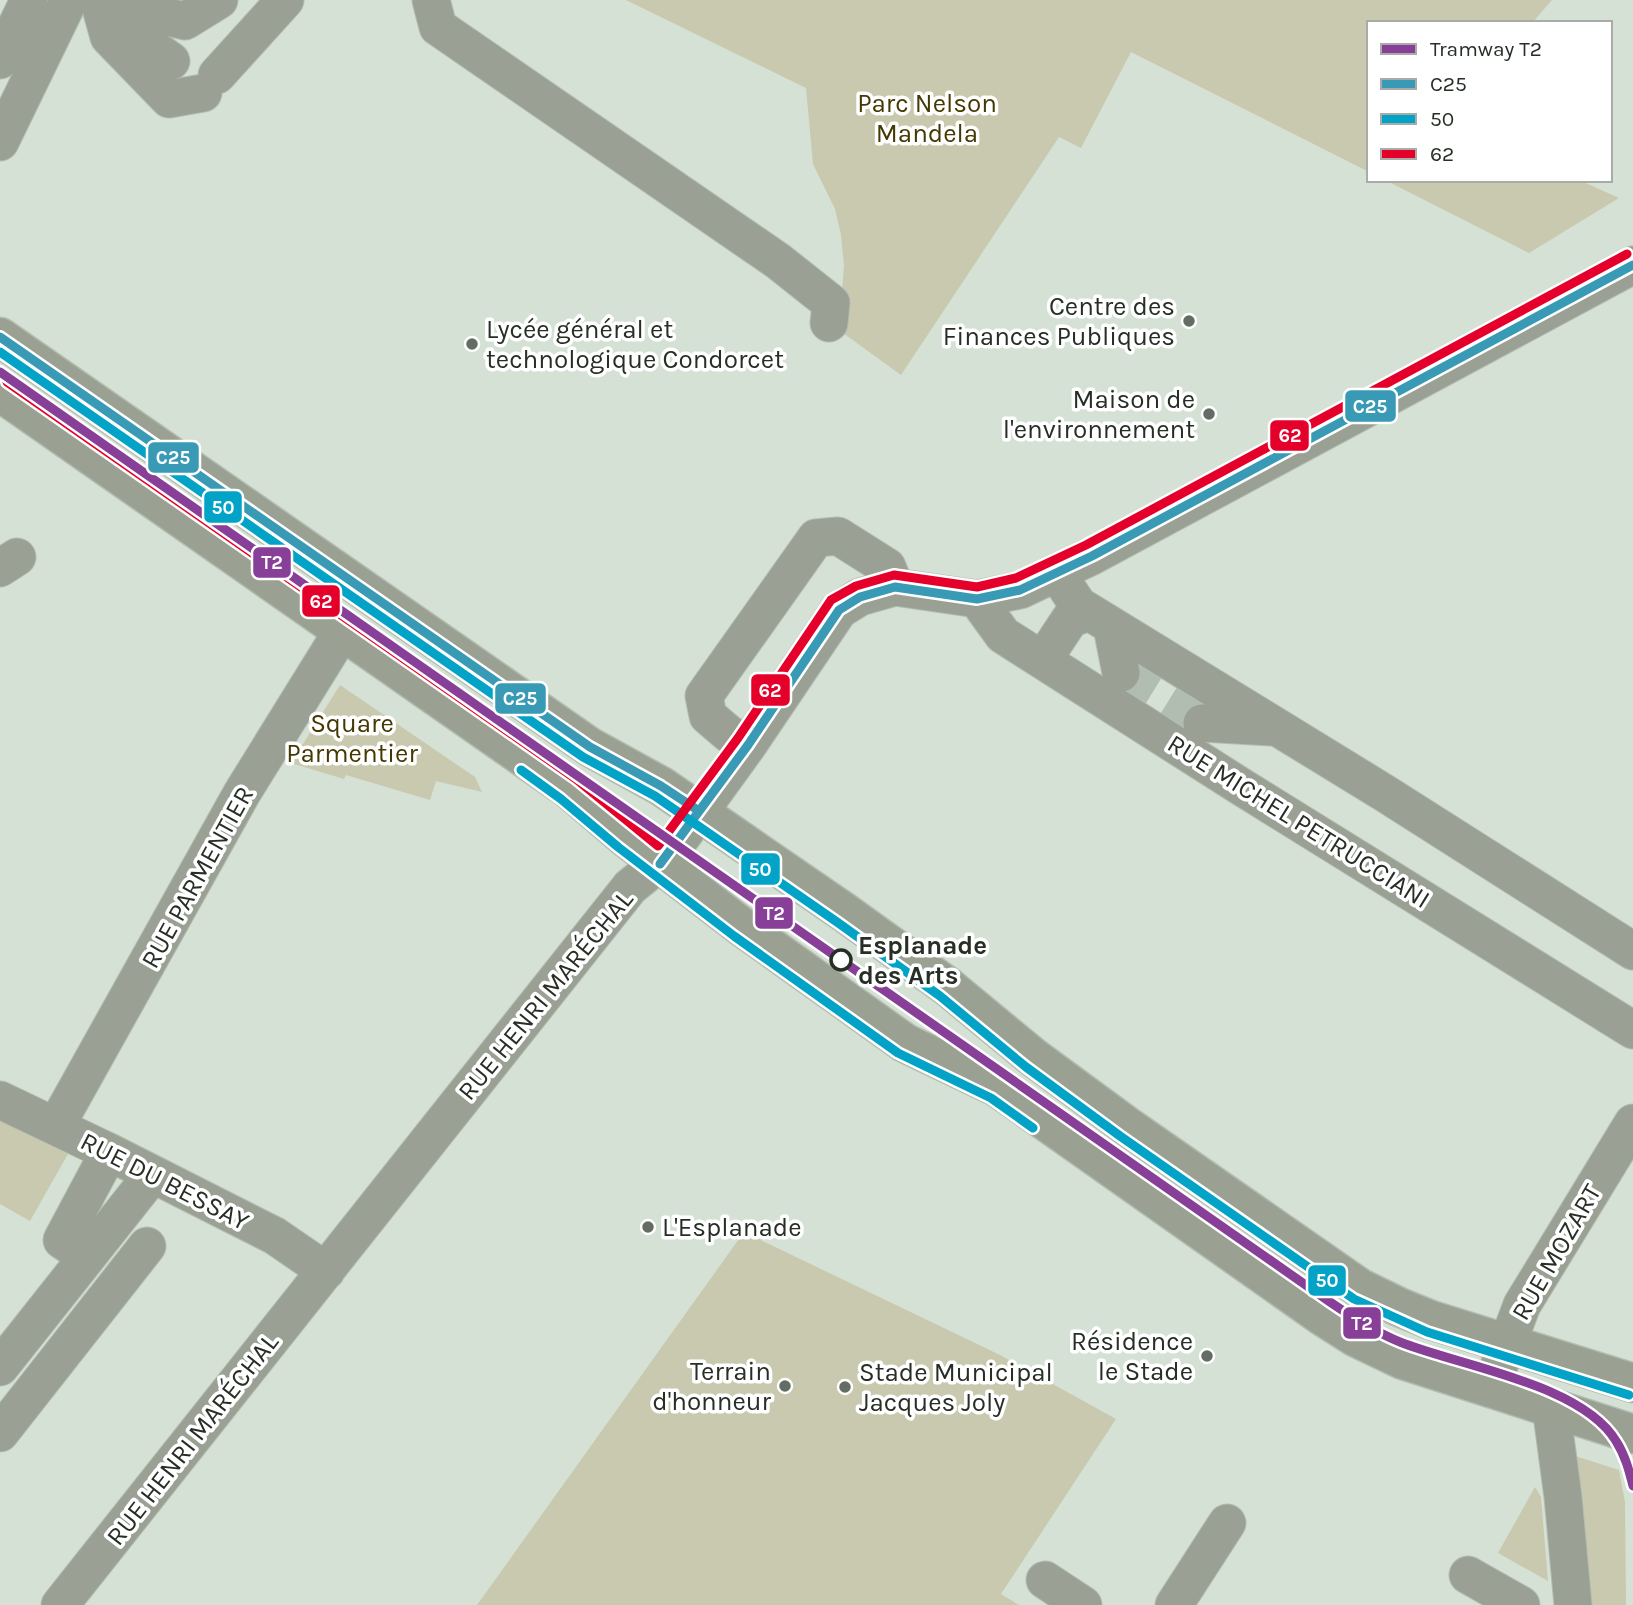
<svg xmlns="http://www.w3.org/2000/svg" width="1633" height="1605" font-family="Karla,sans-serif">
	<style>
		.green { fill: #c8c9af }
		.lines { fill: none; stroke-linecap: round; stroke-linejoin: round }
		.minor-tunnel { stroke: #b2bdb1; stroke-width: 37; stroke-dasharray: 37 18; stroke-linecap: butt }
		.minor-casing { stroke: #b3bcb2; stroke-width: 39 }
		.major-casing { stroke: #b3bcb2; stroke-width: 41 }
		.minor { stroke: #9aa093; stroke-width: 37 }
		.major { stroke: #9aa192; stroke-width: 38 }
		.bus-1-casing { stroke: #fff; stroke-width: 14 }
		.bus-2-casing { stroke: #fff; stroke-width: 14 }
		.bus-3-casing { stroke: #fff; stroke-width: 14 }
		.bus-1 { stroke: #399ab6; stroke-width: 9 }
		.bus-2 { stroke: #02a3c6; stroke-width: 9 }
		.bus-3 { stroke: #e4002b; stroke-width: 9 }
		.tram-1-casing { stroke: #fff; stroke-width: 14 }
		.tram-1 { stroke: #873f98; stroke-width: 9 }
		.poi-dot { fill: #636d63; stroke: #fff; stroke-width: 2.5 }
		.stop-dot { fill: #fff; stroke: #262e26; stroke-width: 3.5 }
		.labels { text-anchor: middle; stroke-width: 7; stroke-linejoin: round; paint-order: stroke }
		.park-label { font-size: 26px; fill: #443902; stroke: #fff }
		.poi-label { font-size: 26px; fill: #262e26; stroke: #fff; text-anchor: end }
		.street-label { font-size: 26px; fill: #262e26; stroke: #fff }
		.stop-label { font-size: 26px; font-weight: bold; fill: #262e26; stroke: #fff; text-anchor: start }
		.line-badge { stroke: #fff; stroke-width: 2.5 }
		.badge-label { font-size: 19px; text-anchor: middle; font-weight: bold; fill: #fff }
	</style>
	<rect width="100%" height="100%" fill="#d5e1d4"/>
	<path class="green" d="M 626,0 L 1552,0 L 1532,23 L 1369,23 L 1369,172 L 1131,52 L 1081,148 L 1059,137 L 901,375 L 839,330 L 844,266 L 841,235 L 835,209 L 813,164 L 806,88 Z
		M 1385,180 L 1579,180 L 1619,198 L 1529,253 Z
		M 340,685 L 475,777 L 482,792 L 436,781 L 430,800 L 346,775 L 344,779 L 291,763 Z
		M 0,1119 L 68,1154 L 30,1221 L 0,1204 Z
		M 744,1232 L 1000,1355 L 1116,1419 L 1001,1594 L 1019,1605 L 477,1605 Z
		M 1569,1454 L 1619,1470 L 1625,1502 L 1626,1605 L 1587,1605 Z
		M 1535,1487 L 1541,1497 L 1548,1581 L 1498,1553 Z"/>
	<g class="lines">
		<path class="minor-tunnel" d="M 1121,673 L 1202,723"/>
		<defs>
			<path id="minor" d="M 122,0 L 130,8 L 185,21 L 219,0
				M 431,0 L 438,27 L 778,261 L 831,303 L 829,323
				M 0,60 L 29,0
				M 171,61 L 102,12 L 109,37 L 169,99 L 203,93
				M 217,75 L 285,0
				M 0,142 L 69,0
				M 0,568 L 17,557
				M 1057,573 L 1078,605 L 1386,794 L 1633,951
				M 977,599 L 1003,635 L 1240,786 L 1633,1030
				M 1112,627 L 1121,673
				M 1043,660 L 1070,619 L 1089,612
				M 1202,723 L 1271,727
				M 748,745 L 729,734 L 708,716 L 704,696 L 816,538 L 838,536 L 887,567 L 895,587
				M 0,1100 L 109,1152 L 275,1236 L 326,1271
				M 56,1126 L 242,793 L 343,630
				M 87,1257 L 62,1240 L 109,1152
				M 0,1367 L 152,1175
				M 1491,1387 L 1522,1305 L 1633,1123
				M 1551,1407 L 1563,1497 L 1573,1605
				M 0,1433 L 147,1246
				M 1468,1575 L 1521,1605
				M 1045,1580 L 1083,1605
				M 60,1605 L 630,887 L 667,857 L 748,745 L 839,610 L 860,597 L 895,587 L 977,599 L 1020,590 L 1092,556 L 1633,265
				M 1174,1605 L 1227,1523"/>
			<path id="major" d="M 0,337 L 590,747 L 661,786 L 844,912 L 947,986 L 1033,1057 L 1127,1126 L 1360,1288 L 1399,1307 L 1431,1320 L 1633,1383
				M 0,392 L 569,789 L 625,837 L 741,926 L 905,1043 L 997,1087 L 1322,1316 L 1355,1337 L 1403,1360 L 1633,1434"/>
		</defs>
		<use href="#minor" class="minor-casing"/>
		<use href="#major" class="major-casing"/>
		<use href="#minor" class="minor"/>
		<use href="#major" class="major"/>
		<defs>
			<path id="bus-1" d="M 0,337 L 590,747 L 661,786 L 699,811
				M 660,864 L 748,745 L 839,610 L 860,597 L 895,587 L 977,599 L 1020,590 L 1092,556 L 1633,265"/>
			<path id="bus-2" d="M 0,352 L 583,757 L 655,796 L 837,922 L 940,996 L 1026,1067 L 1120,1136 L 1354,1299 L 1427,1332 L 1629,1395
				M 521,770 L 561,799 L 618,847 L 734,936 L 898,1053 L 991,1098 L 1033,1128"/>
			<path id="bus-3" d="M 7,382 L 576,779 L 658,846 L 738,738 L 831,600 L 856,586 L 894,575 L 977,587 L 1016,578 L 1086,545 L 1627,254"/>
		</defs>
		<use href="#bus-1" class="bus-1-casing"/>
		<use href="#bus-2" class="bus-2-casing"/>
		<use href="#bus-3" class="bus-3-casing"/>
		<use href="#bus-1" class="bus-1"/>
		<use href="#bus-2" class="bus-2"/>
		<use href="#bus-3" class="bus-3"/>
		<defs>
			<path id="tram-1" d="M 0,372 L 1330,1302 C 1352,1317 1375,1332 1400,1342 C 1460,1366 1582,1384 1616,1441 C 1625,1455 1629,1470 1633,1486"/>
		</defs>
		<use href="#tram-1" class="tram-1-casing"/>
		<use href="#tram-1" class="tram-1"/>
	</g>
	<g class="poi-dot">
		<circle cx="1189" cy="321" r="7"/>
		<circle cx="472" cy="344" r="7"/>
		<circle cx="1209" cy="414" r="7"/>
		<circle cx="648" cy="1227" r="7"/>
		<circle cx="1207" cy="1356" r="7"/>
		<circle cx="785" cy="1386" r="7"/>
		<circle cx="845" cy="1387" r="7"/>
	</g>
	<circle class="stop-dot" cx="841" cy="960" r="10"/>
	<g class="labels">
		<g class="park-label">
			<text x="927" y="112">Parc Nelson<tspan x="927" dy="30">Mandela</tspan></text>
			<text x="352" y="732">Square<tspan x="352" dy="30">Parmentier</tspan></text>
		</g>
		<g class="poi-label">
			<text x="1175" y="315">Centre des<tspan x="1175" dy="30">Finances Publiques</tspan></text>
			<text x="486" y="338" text-anchor="start">Lycée général et<tspan x="486" dy="30">technologique Condorcet</tspan></text>
			<text x="1195" y="408">Maison de<tspan x="1195" dy="30">l'environnement</tspan></text>
			<text x="662" y="1236" text-anchor="start">L'Esplanade</text>
			<text x="1193" y="1350">Résidence<tspan x="1193" dy="30">le Stade</tspan></text>
			<text x="771" y="1380">Terrain<tspan x="771" dy="30">d'honneur</tspan></text>
			<text x="859" y="1381" text-anchor="start">Stade Municipal<tspan x="859" dy="30">Jacques Joly</tspan></text>
		</g>
		<g class="street-label">
			<text transform="translate(1299 821) rotate(32)" y="9">RUE MICHEL PETRUCCIANI</text>
			<text transform="translate(197 877) rotate(-61)" y="9">RUE PARMENTIER</text>
			<text transform="translate(545 995) rotate(-51)" y="9">RUE HENRI MARÉCHAL</text>
			<text transform="translate(165 1181) rotate(27)" y="9">RUE DU BESSAY</text>
			<text transform="translate(1556 1252) rotate(-60)" y="9">RUE MOZART</text>
			<text transform="translate(192 1439) rotate(-52)" y="9">RUE HENRI MARÉCHAL</text>
		</g>
		<g class="stop-label">
			<text x="858" y="954">Esplanade<tspan x="858" dy="30">des Arts</tspan></text>
		</g>
	</g>
	<g class="line-badge">
		<rect x="1344" y="389" width="53" height="34" rx="7" fill="#399ab6"/>
		<rect x="1269" y="419" width="41" height="33" rx="7" fill="#e4002b"/>
		<rect x="147" y="441" width="53" height="33" rx="7" fill="#399ab6"/>
		<rect x="203" y="490" width="40" height="34" rx="7" fill="#02a3c6"/>
		<rect x="252" y="546" width="40" height="33" rx="7" fill="#873f98"/>
		<rect x="301" y="584" width="40" height="34" rx="7" fill="#e4002b"/>
		<rect x="750" y="673" width="41" height="34" rx="7" fill="#e4002b"/>
		<rect x="494" y="682" width="53" height="33" rx="7" fill="#399ab6"/>
		<rect x="740" y="852" width="41" height="34" rx="7" fill="#02a3c6"/>
		<rect x="754" y="896" width="40" height="34" rx="7" fill="#873f98"/>
		<rect x="1307" y="1264" width="40" height="33" rx="7" fill="#02a3c6"/>
		<rect x="1342" y="1306" width="40" height="34" rx="7" fill="#873f98"/>
	</g>
	<g class="badge-label">
		<text x="1370" y="413">C25</text>
		<text x="1290" y="442">62</text>
		<text x="173" y="464">C25</text>
		<text x="223" y="514">50</text>
		<text x="272" y="569">T2</text>
		<text x="321" y="608">62</text>
		<text x="770" y="697">62</text>
		<text x="520" y="705">C25</text>
		<text x="760" y="876">50</text>
		<text x="774" y="920">T2</text>
		<text x="1327" y="1287">50</text>
		<text x="1362" y="1330">T2</text>
	</g>
	<rect x="1367" y="21" width="245" height="161" fill="#ffffff" stroke="#a8aba8" stroke-width="2"/>
	<rect x="1381" y="44" width="35" height="10" fill="#873f98" stroke="#a8aba8" stroke-width="2"/>
	<text x="1430" y="56" font-size="21" fill="#262e26">Tramway T2</text>
	<rect x="1381" y="79" width="35" height="10" fill="#399ab6" stroke="#a8aba8" stroke-width="2"/>
	<text x="1430" y="91" font-size="21" fill="#262e26">C25</text>
	<rect x="1381" y="114" width="35" height="10" fill="#02a3c6" stroke="#a8aba8" stroke-width="2"/>
	<text x="1430" y="126" font-size="21" fill="#262e26">50</text>
	<rect x="1381" y="149" width="35" height="10" fill="#e4002b" stroke="#a8aba8" stroke-width="2"/>
	<text x="1430" y="161" font-size="21" fill="#262e26">62</text>
</svg>
